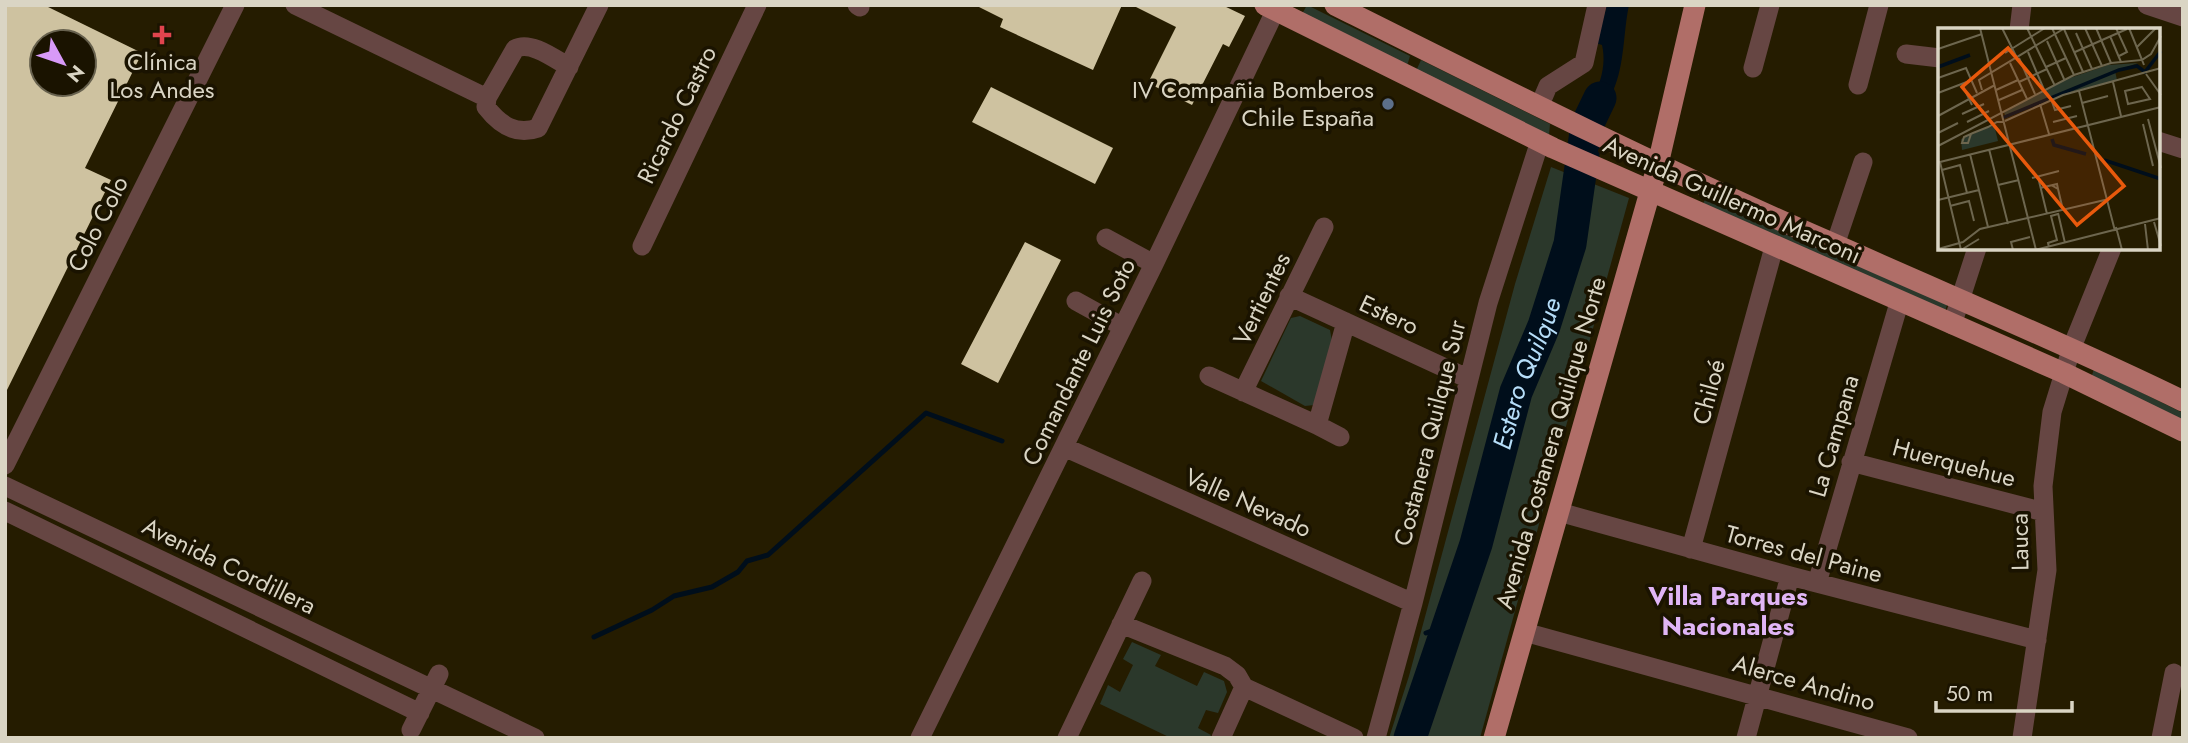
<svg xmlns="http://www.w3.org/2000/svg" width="2188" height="743" font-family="Jost,sans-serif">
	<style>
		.green { fill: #2b382b }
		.water { fill: #000e1b }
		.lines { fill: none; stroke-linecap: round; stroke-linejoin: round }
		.stream { stroke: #000e1b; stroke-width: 5 }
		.river { stroke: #000e1b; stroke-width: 33 }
		.building { fill: #cec2a0; fill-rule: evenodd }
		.minor { stroke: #664643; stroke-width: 19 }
		.major { stroke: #b06e68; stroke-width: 21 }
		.health-dot { fill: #e0444e; stroke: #1a1300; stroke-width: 2.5 }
		.service-dot { fill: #5c6f8a; stroke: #1a1300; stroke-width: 2.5 }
		.labels { text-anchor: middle; stroke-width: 7; stroke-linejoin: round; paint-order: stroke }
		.poi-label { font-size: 24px; fill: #dad5c4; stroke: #1a1300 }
		.street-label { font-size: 24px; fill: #dad5c4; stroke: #1a1300 }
		.water-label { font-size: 26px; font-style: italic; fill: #b6def9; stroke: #1a1300 }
		.neighbourhood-label { font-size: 26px; font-weight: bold; fill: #e0b5f6; stroke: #1a1300 }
		.inset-river { fill: none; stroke: #000e1b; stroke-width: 3.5 }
		.inset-road { fill: none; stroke: #6d664e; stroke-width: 2 }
		.view { fill: #e8590c; fill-opacity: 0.15; stroke: #e8590c; stroke-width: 3.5 }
		.inset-edge { fill: none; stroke: #dad5c4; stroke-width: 3.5 }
	</style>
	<rect width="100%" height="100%" fill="#251c00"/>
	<path class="green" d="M 1307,5 L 1410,56 L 1407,66 L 1302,14 Z
		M 1421,60 L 1550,124 L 1549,135 L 1416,71 Z
		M 1551,167 L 1629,198 L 1480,738 L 1389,738 L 1409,676 L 1515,284 Z
		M 1707,194 L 1948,301 L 1945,312 L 1703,204 Z
		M 1300,316 L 1330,330 L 1332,341 L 1314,405 L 1305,406 L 1261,381 L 1291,318 Z
		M 2094,369 L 2183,413 L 2183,423 L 2091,378 Z
		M 1132,642 L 1161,655 L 1155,666 L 1197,686 L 1204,672 L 1224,681 L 1227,692 L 1218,713 L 1206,710 L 1198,728 L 1211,735 L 1209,738 L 1171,738 L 1100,704 L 1108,685 L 1120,692 L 1133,665 L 1123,659 Z"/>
	<path class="water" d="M 1607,5 L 1629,5 C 1623,33 1625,64 1613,91 C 1605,106 1597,113 1599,130 L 1575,117 C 1596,102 1608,70 1602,45 L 1596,43 Z"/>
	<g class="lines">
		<path class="stream" d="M 1426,633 L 1448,625
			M 594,637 L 652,610 L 674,596 L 712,587 L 738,572 L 747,561 L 768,555 L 926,413 L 1002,441"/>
		<path class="river" id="s1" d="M 1410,738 L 1476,544 L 1516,392 L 1544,326 L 1570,244 L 1587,125 L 1600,98"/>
	</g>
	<path class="building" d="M 5,5 L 44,5 L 142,53 L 85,168 L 111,180 L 5,394 ZM 42,42 L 84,42 L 84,84 L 42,84 Z
		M 975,5 L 1122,5 L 1093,70 L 1000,27 L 1003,19 Z
		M 1132,5 L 1222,5 L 1245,16 L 1229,47 L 1223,44 L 1192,105 L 1148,83 L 1176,27 Z
		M 991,87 L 1113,148 L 1095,184 L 972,122 Z
		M 1025,242 L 1061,260 L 998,383 L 961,364 Z"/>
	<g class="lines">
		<path class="minor" d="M 295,5 L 487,98 L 515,49 C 530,40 555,59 569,67
			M 857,5 L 860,7
			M 2147,5 L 2183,17
			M 2019,30 L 2022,5
			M 1906,54 L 1940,58
			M 1753,68 L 1770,5
			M 1858,85 L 1879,5
			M 487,98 L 486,107 C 500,125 516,136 538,128 L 599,5
			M 1539,107 L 1548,86 L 1584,63 L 1597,5
			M 2158,141 L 2183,149
			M 1106,238 L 1154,264
			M 1835,245 L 1863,162
			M 642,246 L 757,5
			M 1289,296 L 1469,379
			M 1076,301 L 1123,327
			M 1952,325 L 1977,248
			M 1209,376 L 1317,425 L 1346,322
			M 1243,392 L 1324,227
			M 1317,425 L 1340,437
			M 1064,447 L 1413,603
			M 1851,462 L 2044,512
			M 5,465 L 235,5
			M 5,486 L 535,738
			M 5,511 L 420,713
			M 1559,512 L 1790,576 L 2037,640
			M 1691,549 L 1774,247
			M 1817,583 L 1899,303
			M 1121,624 L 1225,666 L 1237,675 L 1244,687
			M 1524,632 L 1908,738
			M 411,730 L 439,674
			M 920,738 L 1154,264 L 1278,5
			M 1067,738 L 1142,581
			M 1221,738 L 1244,687 L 1354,738
			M 1376,738 L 1413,603 L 1488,303 L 1540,141
			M 1746,738 L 1790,576
			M 2022,738 L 2047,570 L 2043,486 L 2052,412 L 2072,347 L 2112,248
			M 2161,738 L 2174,673"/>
		<path class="major" d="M 1265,5 L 1553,148 L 2064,373 L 2183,431
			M 1335,5 C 1501,88 1666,171 1836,245 C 1952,297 2069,345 2183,401
			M 1494,738 L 1658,164 L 1695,5"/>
	</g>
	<path class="health-dot" d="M158.5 24.5h7v7h7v7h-7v7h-7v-7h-7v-7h7z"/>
	<circle class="service-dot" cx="1388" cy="104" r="7"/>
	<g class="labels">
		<g class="poi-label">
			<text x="162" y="70">Clínica<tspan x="162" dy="28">Los Andes</tspan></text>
			<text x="1374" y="98" text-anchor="end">IV Compañia Bomberos<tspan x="1374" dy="28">Chile España</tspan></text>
		</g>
		<g class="street-label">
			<text transform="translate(677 115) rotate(-64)" y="8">Ricardo Castro</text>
			<text transform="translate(1732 200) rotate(24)" y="8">Avenida Guillermo Marconi</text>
			<text transform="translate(98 224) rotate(-63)" y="8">Colo Colo</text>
			<text transform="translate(1262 299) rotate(-64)" y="8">Vertientes</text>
			<text transform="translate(1389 315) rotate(25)" y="8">Estero</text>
			<text transform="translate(1079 362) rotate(-64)" y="8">Comandante Luis Soto</text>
			<text transform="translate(1709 392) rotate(-75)" y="8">Chiloé</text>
			<text transform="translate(1430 433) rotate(-76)" y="8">Costanera Quilque Sur</text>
			<text transform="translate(1834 436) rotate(-74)" y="8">La Campana</text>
			<text transform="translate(1551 443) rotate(-74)" y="8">Avenida Costanera Quilque Norte</text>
			<text transform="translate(1954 463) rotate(15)" y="8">Huerquehue</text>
			<text transform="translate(1248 503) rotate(24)" y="8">Valle Nevado</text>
			<text transform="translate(2020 542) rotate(-91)" y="8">Lauca</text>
			<text transform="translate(1804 554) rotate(15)" y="8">Torres del Paine</text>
			<text transform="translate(229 566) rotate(26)" y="8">Avenida Cordillera</text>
			<text transform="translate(1804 683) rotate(16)" y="8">Alerce Andino</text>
		</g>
		<g class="water-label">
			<text dy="9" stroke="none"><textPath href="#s1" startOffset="383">Estero Quilque</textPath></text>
		</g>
		<g class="neighbourhood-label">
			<text x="1728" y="605">Villa Parques<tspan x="1728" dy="30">Nacionales</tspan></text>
		</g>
	</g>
	<g transform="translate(1938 28)">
		<rect width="222" height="222" fill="#251c00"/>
		<path d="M 200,35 L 177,43 L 179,52 L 122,67 L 68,90 L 66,84 L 129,51 L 170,37 ZM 56,97 L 60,113 L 24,122 L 23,111 Z" fill="#2b382b"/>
		<path class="inset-river" d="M 0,39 L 32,27M 64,90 L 181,42 L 199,38 L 207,44 L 223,23M 114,111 L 116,117 L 148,126M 166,132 L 223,151"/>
		<path class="inset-road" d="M 42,0 L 98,222M 64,0 L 79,30M 89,0 L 117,58M 114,0 L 136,47M 147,0 L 164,38M 158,0 L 173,35M 178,0 L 189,24 L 181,28M 126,1 L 145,44M 138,5 L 154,41M 172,8 L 183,34M 109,13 L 126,51M 199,19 L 218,0M 0,21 L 44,6M 90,24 L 107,64M 137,24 L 189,1M 67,25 L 107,0M 81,30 L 97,66M 72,35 L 89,71M 206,37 L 204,32 L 213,26 L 223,8M 108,39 L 128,30M 208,46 L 223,67M 0,50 L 28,40 L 39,65M 81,54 L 109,41M 175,54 L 183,88M 24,56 L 34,77M 204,59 L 212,71 L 190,76 L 187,63 ZM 44,62 L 41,52 L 127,0M 58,62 L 80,52M 141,63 L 177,203M 0,65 L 34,52M 113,71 L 117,82 L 133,78M 61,72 L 84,62M 144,75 L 170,68M 102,76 L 111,106M 24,86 L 46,76M 0,88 L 57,57M 210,91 L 223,140M 67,93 L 125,67 L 223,40M 29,94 L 51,83M 115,94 L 139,88M 205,96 L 215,138M 0,105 L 20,95M 33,106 L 30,115 L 24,115 L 26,109 L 35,105 L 50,99 L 59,94 L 65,94M 0,118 L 136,47 L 173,35 L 204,32 L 191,0M 51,121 L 70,196M 32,126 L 50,199M 4,142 L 22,137 L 29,165M 100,149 L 109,186M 94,150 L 121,143M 60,157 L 81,152M 113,157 L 120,161 L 125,182M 102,160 L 119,156 L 120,161M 0,172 L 41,162M 12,178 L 31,173 L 36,193M 120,185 L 127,215M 216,194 L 223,218M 207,196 L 210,222M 178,199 L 184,222M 111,219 L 110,215 L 119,212 L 113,188 L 120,186M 0,221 L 25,214 L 42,201 L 171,171M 23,222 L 2,134 L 223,79M 23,222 L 41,211M 75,222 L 73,214 L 92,209M 97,222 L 223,190"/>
		<path class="view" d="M 70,20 L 186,158 L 139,197 L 24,59 Z"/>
		<rect width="222" height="222" class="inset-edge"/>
	</g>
	<rect width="2188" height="743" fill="none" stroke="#dad5c4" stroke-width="14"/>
	<g transform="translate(63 63) rotate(130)"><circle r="33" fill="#1a1300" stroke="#67614e" stroke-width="2"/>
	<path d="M0-5L12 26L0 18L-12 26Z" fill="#d89af8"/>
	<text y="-10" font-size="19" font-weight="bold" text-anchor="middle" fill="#dad5c4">N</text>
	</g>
	<path d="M1936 701v10h136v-10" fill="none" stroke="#dad5c4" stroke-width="3.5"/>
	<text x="1946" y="701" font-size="21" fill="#dad5c4" stroke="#1a1300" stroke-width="5" paint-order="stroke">50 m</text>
</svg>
